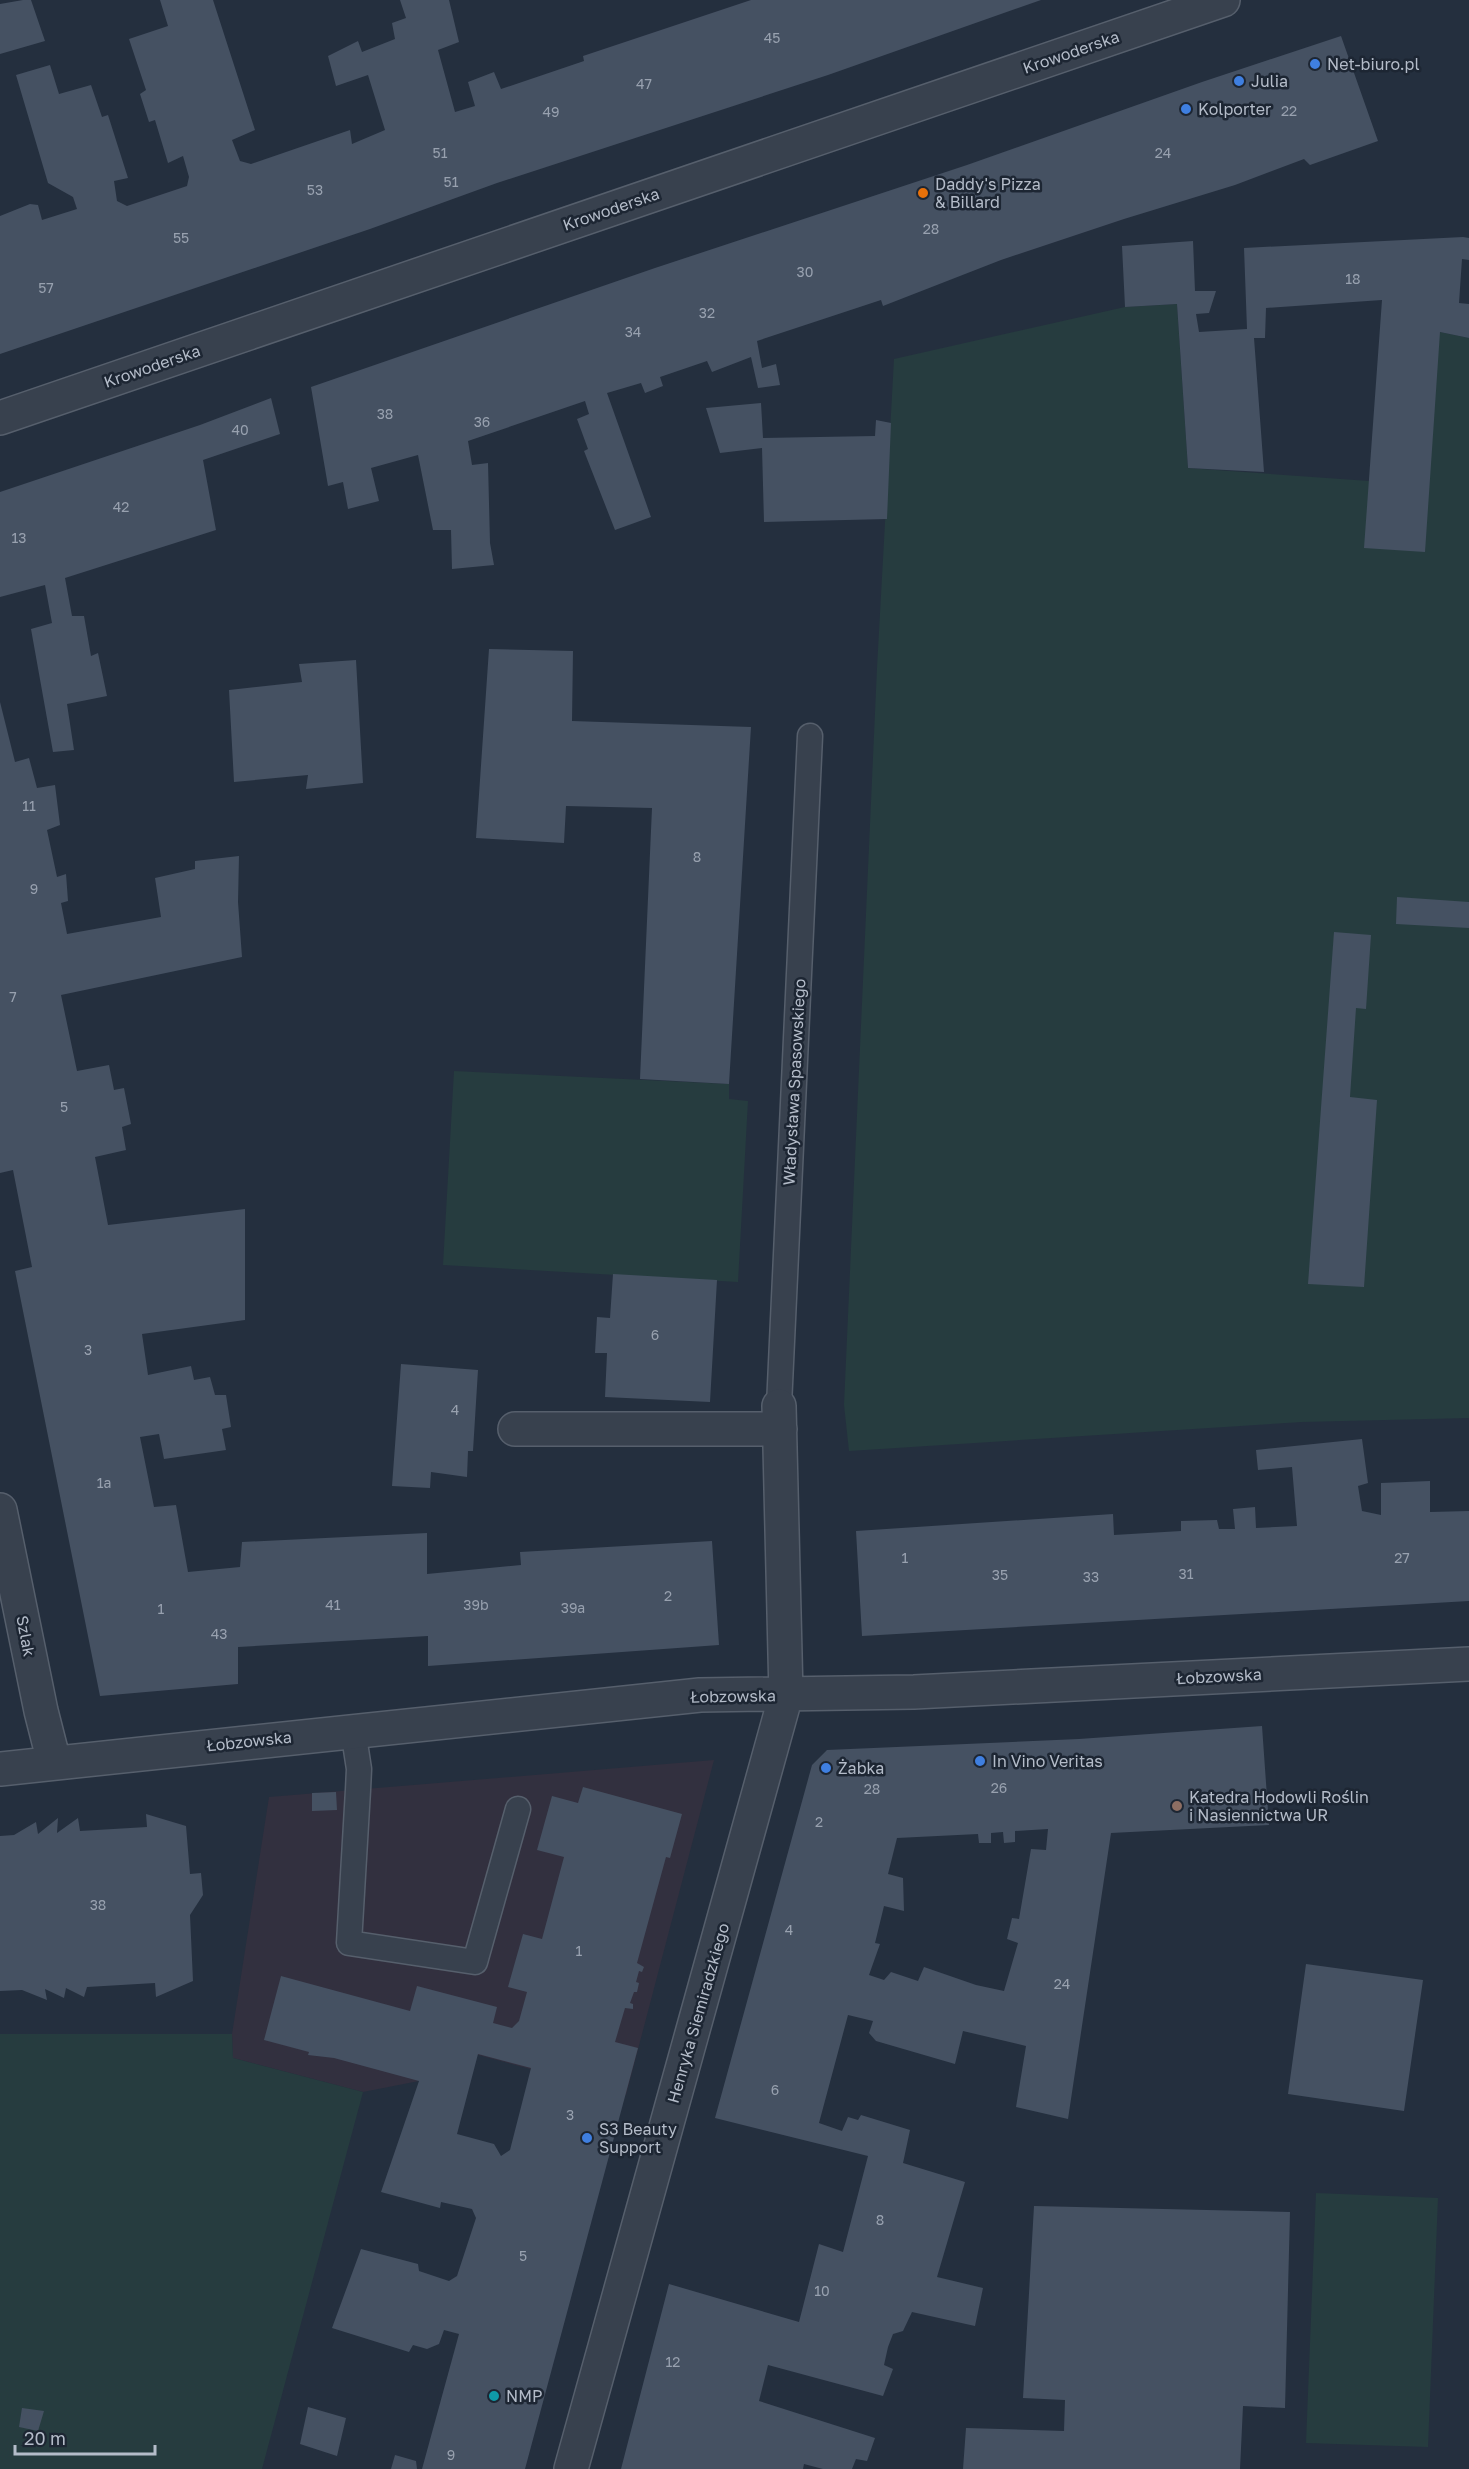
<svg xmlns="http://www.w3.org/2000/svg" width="1469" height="2469" font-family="'Golos Text',sans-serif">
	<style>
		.medical { fill: #32303f }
		.green { fill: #263c3f }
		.building { fill: #455162; fill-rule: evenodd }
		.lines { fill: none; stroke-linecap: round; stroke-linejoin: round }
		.service-casing { stroke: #565f6c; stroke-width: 27 }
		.minor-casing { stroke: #565f6c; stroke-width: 36 }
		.service { stroke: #38414e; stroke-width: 24 }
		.minor { stroke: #38414e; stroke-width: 33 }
		.shop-dot { fill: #3f7fe0; stroke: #1d2633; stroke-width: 2 }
		.food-dot { fill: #e8710a; stroke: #1d2633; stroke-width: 2 }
		.education-dot { fill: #8d6e63; stroke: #1d2633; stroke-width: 2 }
		.culture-dot { fill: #0f9aa8; stroke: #1d2633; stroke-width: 2 }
		.labels { text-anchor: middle; stroke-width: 5; stroke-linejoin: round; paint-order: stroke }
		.number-label { font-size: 14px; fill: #98a1af }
		.street-label { font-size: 16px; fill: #b4bcc9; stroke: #1d2633 }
		.poi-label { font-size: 16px; fill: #b4bcc9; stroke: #1d2633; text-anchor: start }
	</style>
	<rect width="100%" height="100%" fill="#242f3e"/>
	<path class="medical" d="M 714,1760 L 626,2095 L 434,2043 L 419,2081 L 363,2092 L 233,2058 L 232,2034 L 269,1797 Z"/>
	<path class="green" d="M 1177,304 L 1188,468 L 1369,481 L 1440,332 L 1469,338 L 1469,1418 L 1302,1422 L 849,1451 L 844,1405 L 877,668 L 894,359 L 1125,307 Z
		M 454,1071 L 729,1084 L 729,1099 L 748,1101 L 738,1282 L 443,1265 Z
		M 0,2034 L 232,2034 L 233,2058 L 363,2092 L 262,2469 L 0,2469 Z
		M 1316,2193 L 1438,2198 L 1428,2447 L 1306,2443 Z"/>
	<path class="building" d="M 23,0 L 31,0 L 45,41 L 0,54 L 0,4 Z
		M 160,0 L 213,0 L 255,130 L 232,140 L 240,161 L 251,164 L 350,130 L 352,144 L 385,130 L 368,75 L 336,86 L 328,56 L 358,41 L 362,52 L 395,39 L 392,23 L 406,18 L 400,0 L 449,0 L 459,42 L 438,50 L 455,112 L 475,106 L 468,82 L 494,72 L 501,89 L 584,61 L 583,56 L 751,0 L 1041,0 L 828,75 L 497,183 L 370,229 L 0,354 L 0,216 L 30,204 L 38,205 L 42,220 L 77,209 L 73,197 L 48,183 L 16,75 L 50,65 L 59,94 L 91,85 L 102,117 L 108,115 L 128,178 L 114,181 L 117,201 L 127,206 L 187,186 L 189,177 L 183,156 L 168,163 L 155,120 L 149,122 L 140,94 L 146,90 L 129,39 L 168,26 Z
		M 1341,36 L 1378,141 L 1310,165 L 1304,159 L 1235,185 L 1124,219 L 1001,260 L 883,306 L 881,300 L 757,341 L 762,368 L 776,364 L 780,385 L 758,388 L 751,357 L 712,372 L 707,361 L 660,377 L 663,386 L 645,393 L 641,383 L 607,393 L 651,517 L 615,530 L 584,451 L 588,449 L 577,419 L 589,414 L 585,401 L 468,441 L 472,465 L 488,463 L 490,543 L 494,565 L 452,569 L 451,530 L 433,530 L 418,455 L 371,468 L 379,501 L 348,509 L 343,482 L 328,486 L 311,387 L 655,268 L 967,165 L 1202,82 Z
		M 1463,237 L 1469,238 L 1469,260 L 1462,259 L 1459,303 L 1469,304 L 1469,338 L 1440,332 L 1425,552 L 1364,548 L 1382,300 L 1266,308 L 1265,338 L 1254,338 L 1264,472 L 1188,468 L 1177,304 L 1125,307 L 1122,246 L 1193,241 L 1195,291 L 1216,291 L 1209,313 L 1196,314 L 1199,332 L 1247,329 L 1244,248 Z
		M 271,398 L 280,434 L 203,460 L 216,530 L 65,578 L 72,616 L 84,616 L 91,656 L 98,653 L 107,696 L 67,704 L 74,750 L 53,752 L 31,629 L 52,623 L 45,585 L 0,597 L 0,492 L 200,425 Z
		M 761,403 L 763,438 L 875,436 L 876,420 L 891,423 L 887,519 L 764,522 L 762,448 L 720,453 L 706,408 Z
		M 489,649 L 573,651 L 572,721 L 751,727 L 729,1084 L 640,1079 L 652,808 L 566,806 L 564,843 L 476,838 Z
		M 356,660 L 363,783 L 306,789 L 308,775 L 234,782 L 229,690 L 302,682 L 299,664 Z
		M 0,702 L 15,762 L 29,758 L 37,788 L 55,785 L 60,825 L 47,830 L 57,877 L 66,874 L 68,901 L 61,903 L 67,934 L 161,917 L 155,878 L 195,869 L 195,861 L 239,856 L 238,902 L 242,957 L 61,995 L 77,1071 L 109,1065 L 114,1090 L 124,1088 L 131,1124 L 122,1127 L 126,1150 L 95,1157 L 108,1225 L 245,1209 L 245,1320 L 142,1334 L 148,1375 L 191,1366 L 194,1380 L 210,1377 L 215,1395 L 226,1395 L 231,1427 L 222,1429 L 226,1450 L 164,1459 L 159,1434 L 140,1437 L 154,1507 L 176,1505 L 188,1572 L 240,1567 L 242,1542 L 427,1533 L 427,1574 L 521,1565 L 520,1552 L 712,1541 L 719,1645 L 428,1666 L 428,1636 L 238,1647 L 238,1684 L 100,1696 L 15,1271 L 32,1267 L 13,1170 L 0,1173 Z
		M 1397,897 L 1469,902 L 1469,928 L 1396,924 Z
		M 1334,932 L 1371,935 L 1366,1009 L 1356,1008 L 1350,1097 L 1377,1100 L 1364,1287 L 1308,1284 Z
		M 613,1274 L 717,1280 L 710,1402 L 605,1397 L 607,1353 L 595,1353 L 597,1317 L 610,1318 Z
		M 401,1364 L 478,1370 L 473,1451 L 468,1451 L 467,1477 L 431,1472 L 430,1488 L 392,1486 Z
		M 1362,1439 L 1368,1483 L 1358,1486 L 1362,1511 L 1381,1515 L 1381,1483 L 1430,1481 L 1430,1512 L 1469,1511 L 1469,1601 L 862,1636 L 856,1531 L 1113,1514 L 1114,1535 L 1181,1531 L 1181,1521 L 1217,1520 L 1219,1529 L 1235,1529 L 1233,1509 L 1255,1507 L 1256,1528 L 1297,1526 L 1292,1467 L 1258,1470 L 1256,1450 Z
		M 1262,1726 L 1269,1825 L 1111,1833 L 1068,2119 L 1016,2107 L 1026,2046 L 963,2031 L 955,2064 L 876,2041 L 869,2033 L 873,2021 L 848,2015 L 819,2123 L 842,2131 L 848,2117 L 858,2120 L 861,2115 L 910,2130 L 903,2163 L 965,2182 L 937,2277 L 983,2288 L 975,2326 L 912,2312 L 903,2331 L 893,2334 L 888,2347 L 884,2365 L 893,2369 L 883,2396 L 768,2365 L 759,2401 L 875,2438 L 867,2461 L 856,2459 L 852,2469 L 823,2469 L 804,2464 L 803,2469 L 621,2469 L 669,2284 L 799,2322 L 819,2244 L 843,2252 L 868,2156 L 715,2118 L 812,1765 L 827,1750 L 1079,1739 ZM 1048,1829 L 1046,1850 L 1031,1849 L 1019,1919 L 1012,1918 L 1007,1939 L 1018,1943 L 1004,1991 L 976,1985 L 924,1967 L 918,1981 L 891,1972 L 884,1980 L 869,1975 L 880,1944 L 875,1943 L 884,1906 L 904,1911 L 903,1878 L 888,1874 L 897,1838 L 978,1834 L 979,1843 L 991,1843 L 991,1833 L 1003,1832 L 1004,1843 L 1015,1842 L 1015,1831 Z
		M 583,1787 L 682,1814 L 670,1858 L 666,1857 L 637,1963 L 644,1967 L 642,1972 L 639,1971 L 636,1982 L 639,1983 L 637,1992 L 634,1992 L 630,2003 L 633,2004 L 633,2009 L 625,2008 L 615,2042 L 638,2048 L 525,2469 L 422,2469 L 459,2334 L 444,2330 L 439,2344 L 427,2349 L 413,2345 L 409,2352 L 332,2328 L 361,2249 L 418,2264 L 419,2271 L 449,2281 L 457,2276 L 476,2218 L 472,2209 L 441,2202 L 440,2208 L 381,2192 L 419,2081 L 334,2058 L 308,2055 L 309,2052 L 264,2040 L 281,1976 L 410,2011 L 417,1986 L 497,2007 L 493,2023 L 512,2028 L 519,2021 L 527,1992 L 508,1987 L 523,1934 L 542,1939 L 564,1857 L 537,1850 L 552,1796 L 578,1803 ZM 478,2054 L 531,2068 L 510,2150 L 501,2156 L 494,2144 L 457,2134 Z
		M 336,1792 L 337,1810 L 312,1811 L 312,1793 Z
		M 146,1814 L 186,1826 L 190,1874 L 201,1873 L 203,1895 L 190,1915 L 193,1981 L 156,1997 L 155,1983 L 87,1987 L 84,1997 L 66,1988 L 64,1998 L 45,1989 L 47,2000 L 22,1990 L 0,1991 L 0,1836 L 14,1835 L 36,1822 L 38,1834 L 58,1818 L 57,1833 L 78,1818 L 80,1831 L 147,1827 Z
		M 1306,1964 L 1423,1980 L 1404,2111 L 1288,2094 Z
		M 1034,2206 L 1290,2212 L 1285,2408 L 1243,2406 L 1240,2469 L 963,2469 L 966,2428 L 1064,2431 L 1065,2400 L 1023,2398 Z
		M 308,2407 L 346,2418 L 337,2456 L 300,2444 Z
		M 22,2408 L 44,2411 L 38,2431 L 19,2427 Z
		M 395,2455 L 416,2461 L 417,2469 L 391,2469 Z"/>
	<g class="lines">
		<defs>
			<path id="service" d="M 779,1406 L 810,736
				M 353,1730 L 359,1769 L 358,1790 L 349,1943 L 475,1962 L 518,1809"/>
			<path id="minor" d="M 0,418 L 1223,0
				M 515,1429 L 780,1429
				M 0,1510 L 41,1711 L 54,1762
				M 0,1769 L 700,1695 L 914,1692 L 1469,1664
				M 571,2469 L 786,1695 L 779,1406"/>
		</defs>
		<use href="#service" class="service-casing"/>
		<use href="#minor" class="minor-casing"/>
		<use href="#service" class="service"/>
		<use href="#minor" class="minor"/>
	</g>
	<g class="shop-dot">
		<circle cx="1315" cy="64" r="6"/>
		<circle cx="1239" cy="81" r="6"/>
		<circle cx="1186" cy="109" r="6"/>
		<circle cx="980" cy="1761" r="6"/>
		<circle cx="826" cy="1768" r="6"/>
		<circle cx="587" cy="2138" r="6"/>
	</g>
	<circle class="food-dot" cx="923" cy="193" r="6"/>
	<circle class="education-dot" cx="1177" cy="1806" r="6"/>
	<circle class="culture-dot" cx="494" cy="2396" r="6"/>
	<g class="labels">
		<g class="number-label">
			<text x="772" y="43">45</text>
			<text x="644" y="89">47</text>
			<text x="1289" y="116">22</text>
			<text x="551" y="117">49</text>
			<text x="440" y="158">51</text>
			<text x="1163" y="158">24</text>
			<text x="451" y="187">51</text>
			<text x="315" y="195">53</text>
			<text x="931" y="234">28</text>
			<text x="181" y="243">55</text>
			<text x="805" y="277">30</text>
			<text x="1353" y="284">18</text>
			<text x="46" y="293">57</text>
			<text x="707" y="318">32</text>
			<text x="633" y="337">34</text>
			<text x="385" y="419">38</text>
			<text x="482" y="427">36</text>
			<text x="240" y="435">40</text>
			<text x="121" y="512">42</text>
			<text x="19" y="543">13</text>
			<text x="29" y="811">11</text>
			<text x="697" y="862">8</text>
			<text x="34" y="894">9</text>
			<text x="13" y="1002">7</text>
			<text x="64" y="1112">5</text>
			<text x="655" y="1340">6</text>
			<text x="88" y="1355">3</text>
			<text x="455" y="1415">4</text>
			<text x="104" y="1488">1a</text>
			<text x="905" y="1563">1</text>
			<text x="1402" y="1563">27</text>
			<text x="1186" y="1579">31</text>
			<text x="1000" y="1580">35</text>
			<text x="1091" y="1582">33</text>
			<text x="668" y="1601">2</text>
			<text x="333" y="1610">41</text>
			<text x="476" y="1610">39b</text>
			<text x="573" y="1613">39a</text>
			<text x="161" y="1614">1</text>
			<text x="219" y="1639">43</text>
			<text x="999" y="1793">26</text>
			<text x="872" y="1794">28</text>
			<text x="819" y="1827">2</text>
			<text x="98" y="1910">38</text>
			<text x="789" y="1935">4</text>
			<text x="579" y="1956">1</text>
			<text x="1062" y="1989">24</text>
			<text x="775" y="2095">6</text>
			<text x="570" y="2120">3</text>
			<text x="880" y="2225">8</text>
			<text x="523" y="2261">5</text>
			<text x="822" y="2296">10</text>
			<text x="673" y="2367">12</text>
			<text x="451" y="2460">9</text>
		</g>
		<g class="street-label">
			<text transform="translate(1071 52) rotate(-19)" y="6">Krowoderska</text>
			<text transform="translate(611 209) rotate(-19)" y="6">Krowoderska</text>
			<text transform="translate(152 366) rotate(-19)" y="6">Krowoderska</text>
			<text transform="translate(794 1082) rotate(-87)" y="6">Władysława Spasowskiego</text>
			<text transform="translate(26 1636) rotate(79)" y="6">Szlak</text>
			<text transform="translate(1219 1676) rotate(-3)" y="6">Łobzowska</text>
			<text transform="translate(733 1696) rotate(-1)" y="6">Łobzowska</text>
			<text transform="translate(249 1741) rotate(-6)" y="6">Łobzowska</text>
			<text transform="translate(698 2013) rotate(-74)" y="6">Henryka Siemiradzkiego</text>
		</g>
		<g class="poi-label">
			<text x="1327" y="70">Net-biuro.pl</text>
			<text x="1251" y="87">Julia</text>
			<text x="1198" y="115">Kolporter</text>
			<text x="935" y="190">Daddy's Pizza<tspan x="935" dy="18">&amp; Billard</tspan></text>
			<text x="992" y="1767">In Vino Veritas</text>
			<text x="838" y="1774">Żabka</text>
			<text x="1189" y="1803">Katedra Hodowli Roślin<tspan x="1189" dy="18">i Nasiennictwa UR</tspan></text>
			<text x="599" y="2135">S3 Beauty<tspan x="599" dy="18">Support</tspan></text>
			<text x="506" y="2402">NMP</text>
		</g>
	</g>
	<path d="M15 2445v9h140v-9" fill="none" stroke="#b4bcc9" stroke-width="3"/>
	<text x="24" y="2445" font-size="18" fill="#b4bcc9" stroke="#1d2633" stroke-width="4.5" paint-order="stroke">20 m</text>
</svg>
